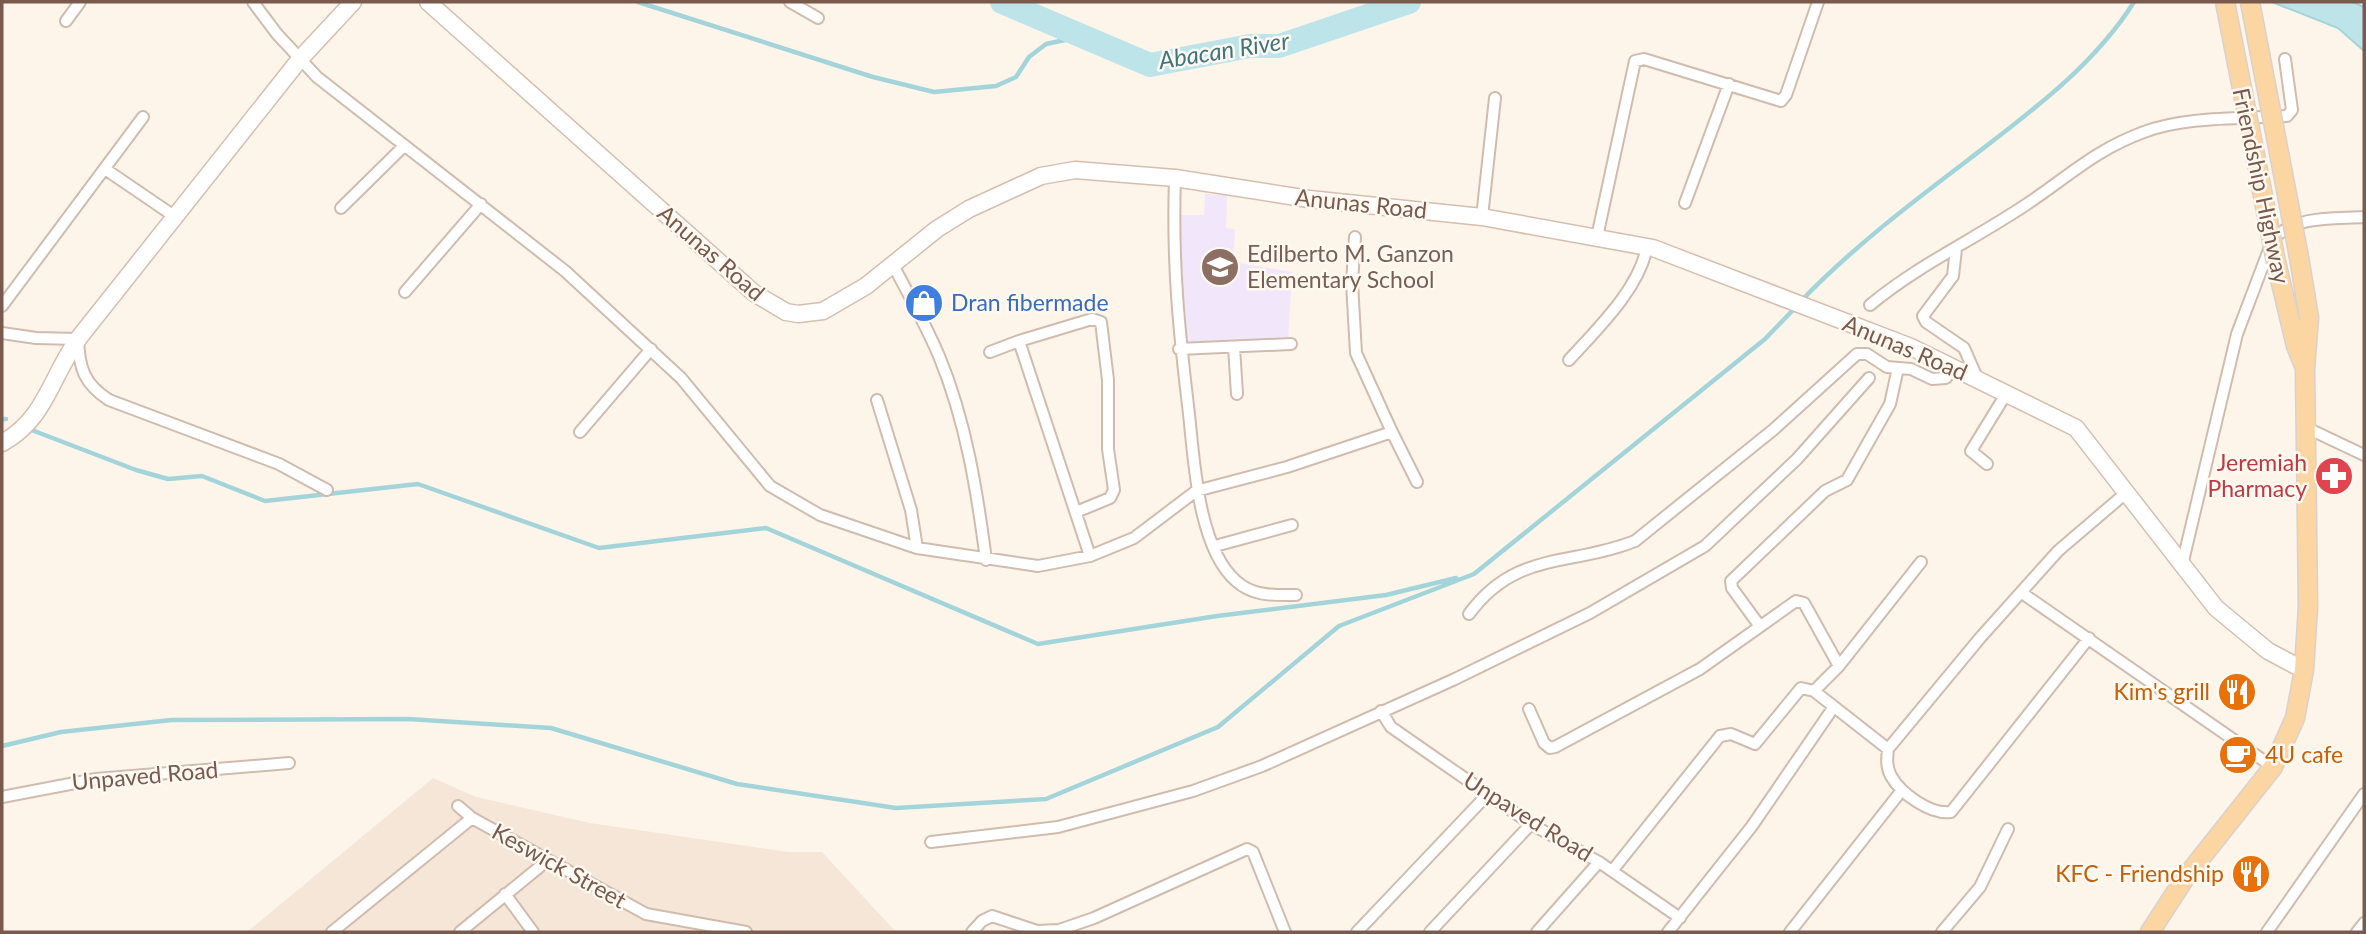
<svg xmlns="http://www.w3.org/2000/svg" width="2366" height="934" font-family="Lato,sans-serif">
	<style>
		.residential { fill: #f5e6d8 }
		.education { fill: #f2e6fa }
		.water { fill: #bde4e8; stroke: #a3d4da; stroke-width: 2 }
		.lines { fill: none; stroke-linecap: round; stroke-linejoin: round }
		.stream { stroke: #a3d4da; stroke-width: 4.5 }
		.river { stroke: #bde4e8; stroke-width: 24 }
		.street-casing { stroke: #d0bcae; stroke-width: 14 }
		.secondary-casing { stroke: #d6beae; stroke-width: 19 }
		.primary-casing { stroke: #d9d1cd; stroke-width: 21 }
		.street { stroke: #fff; stroke-width: 10 }
		.secondary { stroke: #fff; stroke-width: 16 }
		.primary { stroke: #fbd6a3; stroke-width: 18 }
		.primary-bridge-casing { stroke: #d9d1cd; stroke-width: 21; stroke-linecap: butt }
		.primary-bridge { stroke: #fbd6a3; stroke-width: 18 }
		.labels { text-anchor: middle; stroke-width: 5; stroke-linejoin: round; paint-order: stroke }
		.street-label { font-size: 23px; fill: #795a4c; stroke: #fff9f1 }
		.education-label { font-size: 23px; fill: #785e54; stroke: #fff9f1; text-anchor: start }
		.shop-label { font-size: 23px; fill: #366cbe; stroke: #fff9f1; text-anchor: start }
		.health-label { font-size: 23px; fill: #be3a42; stroke: #fff9f1; text-anchor: end }
		.food-label { font-size: 23px; fill: #c56008; stroke: #fff9f1; text-anchor: end }
		.water-label { font-size: 24px; font-style: italic; fill: #3f767e; stroke: #fff9f1 }
	</style>
	<rect width="100%" height="100%" fill="#fdf5ea"/>
	<path class="residential" d="M 433,778 L 476,797 L 590,823 L 788,852 L 822,852 L 896,932 L 247,932 Z"/>
	<path class="education" d="M 1205,194 L 1227,195 L 1226,228 L 1235,229 L 1233,262 L 1292,272 L 1288,343 L 1184,346 L 1175,215 L 1204,215 Z"/>
	<path class="water" d="M 2272,2 L 2353,2 L 2364,7 L 2364,51 L 2338,28 Z"/>
	<g class="lines">
		<path class="stream" d="M 638,2 L 873,77 L 934,92 L 996,86 L 1016,77 L 1029,57 L 1046,44 L 1079,37
			M 1801,301 C 1852,248 1910,204 1968,160 C 2029,113 2093,67 2134,2
			M 2,419 L 6,419
			M 29,429 L 136,470 L 168,479 L 202,476 L 265,501 L 418,484 L 599,548 L 766,528 L 1038,644 L 1217,616 L 1386,595 L 1456,578
			M 2,746 L 61,732 L 171,720 L 408,719 L 551,728 L 737,784 L 896,808 L 1046,799 L 1218,727 L 1339,626 L 1474,574 L 1765,339 L 1795,308"/>
		<path class="river" d="M 1002,2 L 1150,65 L 1250,46 L 1279,46 L 1409,2"/>
		<defs>
			<path id="street" d="M 253,2 L 277,34 L 317,77 L 565,271 L 681,378 L 770,486 L 820,515 L 917,548 L 1038,566 L 1090,556 L 1134,538 L 1196,491 L 1287,467 L 1392,432 L 1417,482
				M 790,2 L 818,18
				M 66,21 L 80,2
				M 105,169 L 174,216
				M 1175,178 C 1172,263 1179,331 1189,414 C 1194,460 1198,548 1236,581 C 1254,597 1274,595 1296,595
				M 1685,203 L 1729,84
				M 341,208 L 404,146
				M 1482,217 L 1495,98
				M 1355,237 L 1352,283 L 1356,353 L 1392,432
				M 1597,237 L 1635,61 L 1644,59 L 1781,101 L 1786,95 L 1818,2
				M 1956,249 L 1953,276 L 1923,316 L 1926,322 L 1964,348 L 1978,380
				M 893,265 C 909,295 926,325 939,356 C 966,421 977,491 986,560
				M 405,292 L 481,204
				M 1870,305 C 1918,265 1975,239 2027,204 C 2069,176 2095,150 2144,132 C 2187,116 2241,119 2287,116 L 2292,110 L 2285,59
				M 2,306 L 143,117
				M 2,333 L 36,338 L 78,339 C 79,368 84,384 109,400 L 279,464 L 327,490
				M 1019,341 L 1092,319 L 1101,322 L 1108,380 L 1108,449 L 1114,490 L 1110,498 L 1076,512
				M 1234,347 L 1237,394
				M 1179,349 L 1291,344
				M 990,352 L 1019,341 L 1090,556
				M 1569,360 C 1598,328 1639,289 1647,247
				M 877,400 L 911,510 L 917,548
				M 2307,428 L 2364,455
				M 580,432 L 651,349
				M 1987,464 L 1971,451 L 2006,394
				M 1215,546 L 1292,525
				M 2183,561 L 2237,334 L 2273,239 C 2297,215 2333,219 2364,217
				M 2022,593 L 2273,767
				M 1469,614 C 1516,550 1570,567 1635,541 L 1773,430 L 1857,354 L 1867,354 L 1887,367 L 1911,369 L 1932,379 L 1946,378 L 1954,368
				M 1759,625 L 1732,588 L 1731,581 L 1825,491 L 1847,480 L 1890,404 L 1898,368
				M 2089,638 L 1951,812 C 1931,815 1901,794 1891,776 C 1886,767 1887,758 1888,749 L 1980,638 L 2058,551 L 2127,492
				M 1814,691 L 1839,666 L 1921,562
				M 1529,709 L 1544,743 L 1550,748 L 1555,747 L 1700,669 L 1796,601 L 1804,603 L 1839,666
				M 1381,711 L 1391,727 L 1434,757 L 1531,824 L 1599,862 L 1680,918
				M 2,797 L 96,779 L 289,763
				M 458,806 L 472,818 L 646,914 L 746,932
				M 931,842 L 1058,827 L 1193,791 L 1262,766 L 1455,679 L 1590,613 L 1705,546 L 1797,459 L 1869,378
				M 1612,871 L 1720,736 L 1731,734 L 1755,744 L 1801,688 L 1814,691 L 1888,749
				M 505,894 L 533,932
				M 332,932 L 472,818
				M 460,932 L 548,860
				M 972,932 L 982,921 L 992,916 L 1037,931 L 1059,930 L 1094,918 L 1247,849 L 1253,852 L 1285,932
				M 1357,932 L 1488,794
				M 1430,932 L 1531,824
				M 1537,932 L 1599,862
				M 1668,932 L 1752,826 L 1833,708
				M 1790,932 L 1902,790
				M 1942,932 L 1980,887 L 2008,829
				M 2267,932 L 2364,794
				M 2357,932 L 2364,923"/>
			<path id="secondary" d="M 428,2 L 754,293 L 786,312 L 798,314 L 823,311 L 866,286 L 937,229 L 969,209 L 1041,176 L 1075,170 L 1175,178 L 1309,199 L 1482,217 L 1653,248 L 1911,347 L 2076,428 L 2216,608 L 2268,651 L 2304,670
				M 2,443 C 45,420 51,377 78,339 L 300,59 L 353,2"/>
			<path id="primary" d="M 2276,262 L 2296,346 L 2305,368
				M 2150,932 L 2185,878 L 2273,767 L 2295,718 L 2304,670 L 2308,607 L 2305,368 L 2309,318 L 2299,257"/>
		</defs>
		<use href="#street" class="street-casing"/>
		<use href="#secondary" class="secondary-casing"/>
		<use href="#primary" class="primary-casing"/>
		<use href="#street" class="street"/>
		<use href="#secondary" class="secondary"/>
		<use href="#primary" class="primary"/>
		<defs>
			<path id="primary-bridge" d="M 2225,2 L 2276,262
				M 2250,2 L 2299,257"/>
		</defs>
		<use href="#primary-bridge" class="primary-bridge-casing"/>
		<use href="#primary-bridge" class="primary-bridge"/>
	</g>
	<defs>
		<symbol id="school-disc" viewBox="-11 -11 22 22"><circle r="9.5" fill="#8d6e63" stroke="#fff9f1"/><path d="M0-5L7-2L0 1L-7-2ZM-4 1L0 2.5L4 1V4Q0 6-4 4Z" fill="#fff"/></symbol>
		<symbol id="shop-disc" viewBox="-11 -11 22 22"><circle r="9.5" fill="#3f7fe0" stroke="#fff9f1"/><path d="M-5-2.5h2.3a2.7 3.5 0 0 1 5.4 0H5L5.5 6h-11ZM-1.5-2.5h3a1.5 2.3 0 0 0-3 0Z" fill="#fff"/></symbol>
		<symbol id="pharmacy-disc" viewBox="-11 -11 22 22"><circle r="9.5" fill="#e0444e" stroke="#fff9f1"/><path d="M-2-6h4v4h4v4h-4v4h-4v-4h-4v-4h4Z" fill="#fff"/></symbol>
		<symbol id="restaurant-disc" viewBox="-11 -11 22 22"><circle r="9.5" fill="#e8710a" stroke="#fff9f1"/><path d="M-5-6h1v4h1v-4h1v4h1v-4h1v5L-1.5 .5V6h-2V.5L-5-1ZM5-6V6H3V1.5H1.5Q1.5-4 5-6Z" fill="#fff"/></symbol>
		<symbol id="cafe-disc" viewBox="-11 -11 22 22"><circle r="9.5" fill="#e8710a" stroke="#fff9f1"/><path d="M-5.5-4.5H6V0H3Q3 3.5 0 3.5H-2.5Q-5.5 3.5-5.5 0ZM3-3.2v2h1.7v-2ZM-6 4.5H4V6H-6Z" fill="#fff"/></symbol>
	</defs>
	<g fill-rule="evenodd">
		<use href="#school-disc" x="1198" y="245" width="44" height="44"/>
		<use href="#shop-disc" x="902" y="281" width="44" height="44"/>
		<use href="#pharmacy-disc" x="2312" y="454" width="44" height="44"/>
		<use href="#restaurant-disc" x="2215" y="670" width="44" height="44"/>
		<use href="#cafe-disc" x="2216" y="733" width="44" height="44"/>
		<use href="#restaurant-disc" x="2229" y="852" width="44" height="44"/>
	</g>
	<g class="labels">
		<g class="street-label">
			<text transform="translate(2261 186) rotate(78)" y="8">Friendship Highway</text>
			<text transform="translate(1361 204) rotate(6)" y="8">Anunas Road</text>
			<text transform="translate(711 253) rotate(41)" y="8">Anunas Road</text>
			<text transform="translate(1905 348) rotate(23)" y="8">Anunas Road</text>
			<text transform="translate(145 776) rotate(-5)" y="8">Unpaved Road</text>
			<text transform="translate(1528 817) rotate(32)" y="8">Unpaved Road</text>
			<text transform="translate(559 866) rotate(29)" y="8">Keswick Street</text>
		</g>
		<g class="education-label">
			<text x="1247" y="262">Edilberto M. Ganzon<tspan x="1247" dy="26">Elementary School</tspan></text>
		</g>
		<g class="shop-label">
			<text x="951" y="311">Dran fibermade</text>
		</g>
		<g class="health-label">
			<text x="2307" y="471">Jeremiah<tspan x="2307" dy="26">Pharmacy</tspan></text>
		</g>
		<g class="food-label">
			<text x="2210" y="700">Kim's grill</text>
			<text x="2265" y="763" text-anchor="start">4U cafe</text>
			<text x="2224" y="882">KFC - Friendship</text>
		</g>
		<g class="water-label">
			<text transform="translate(1224 51) rotate(-9)" y="8">Abacan River</text>
		</g>
	</g>
	<rect width="2366" height="934" fill="none" stroke="#795a4c" stroke-width="7"/>
</svg>
